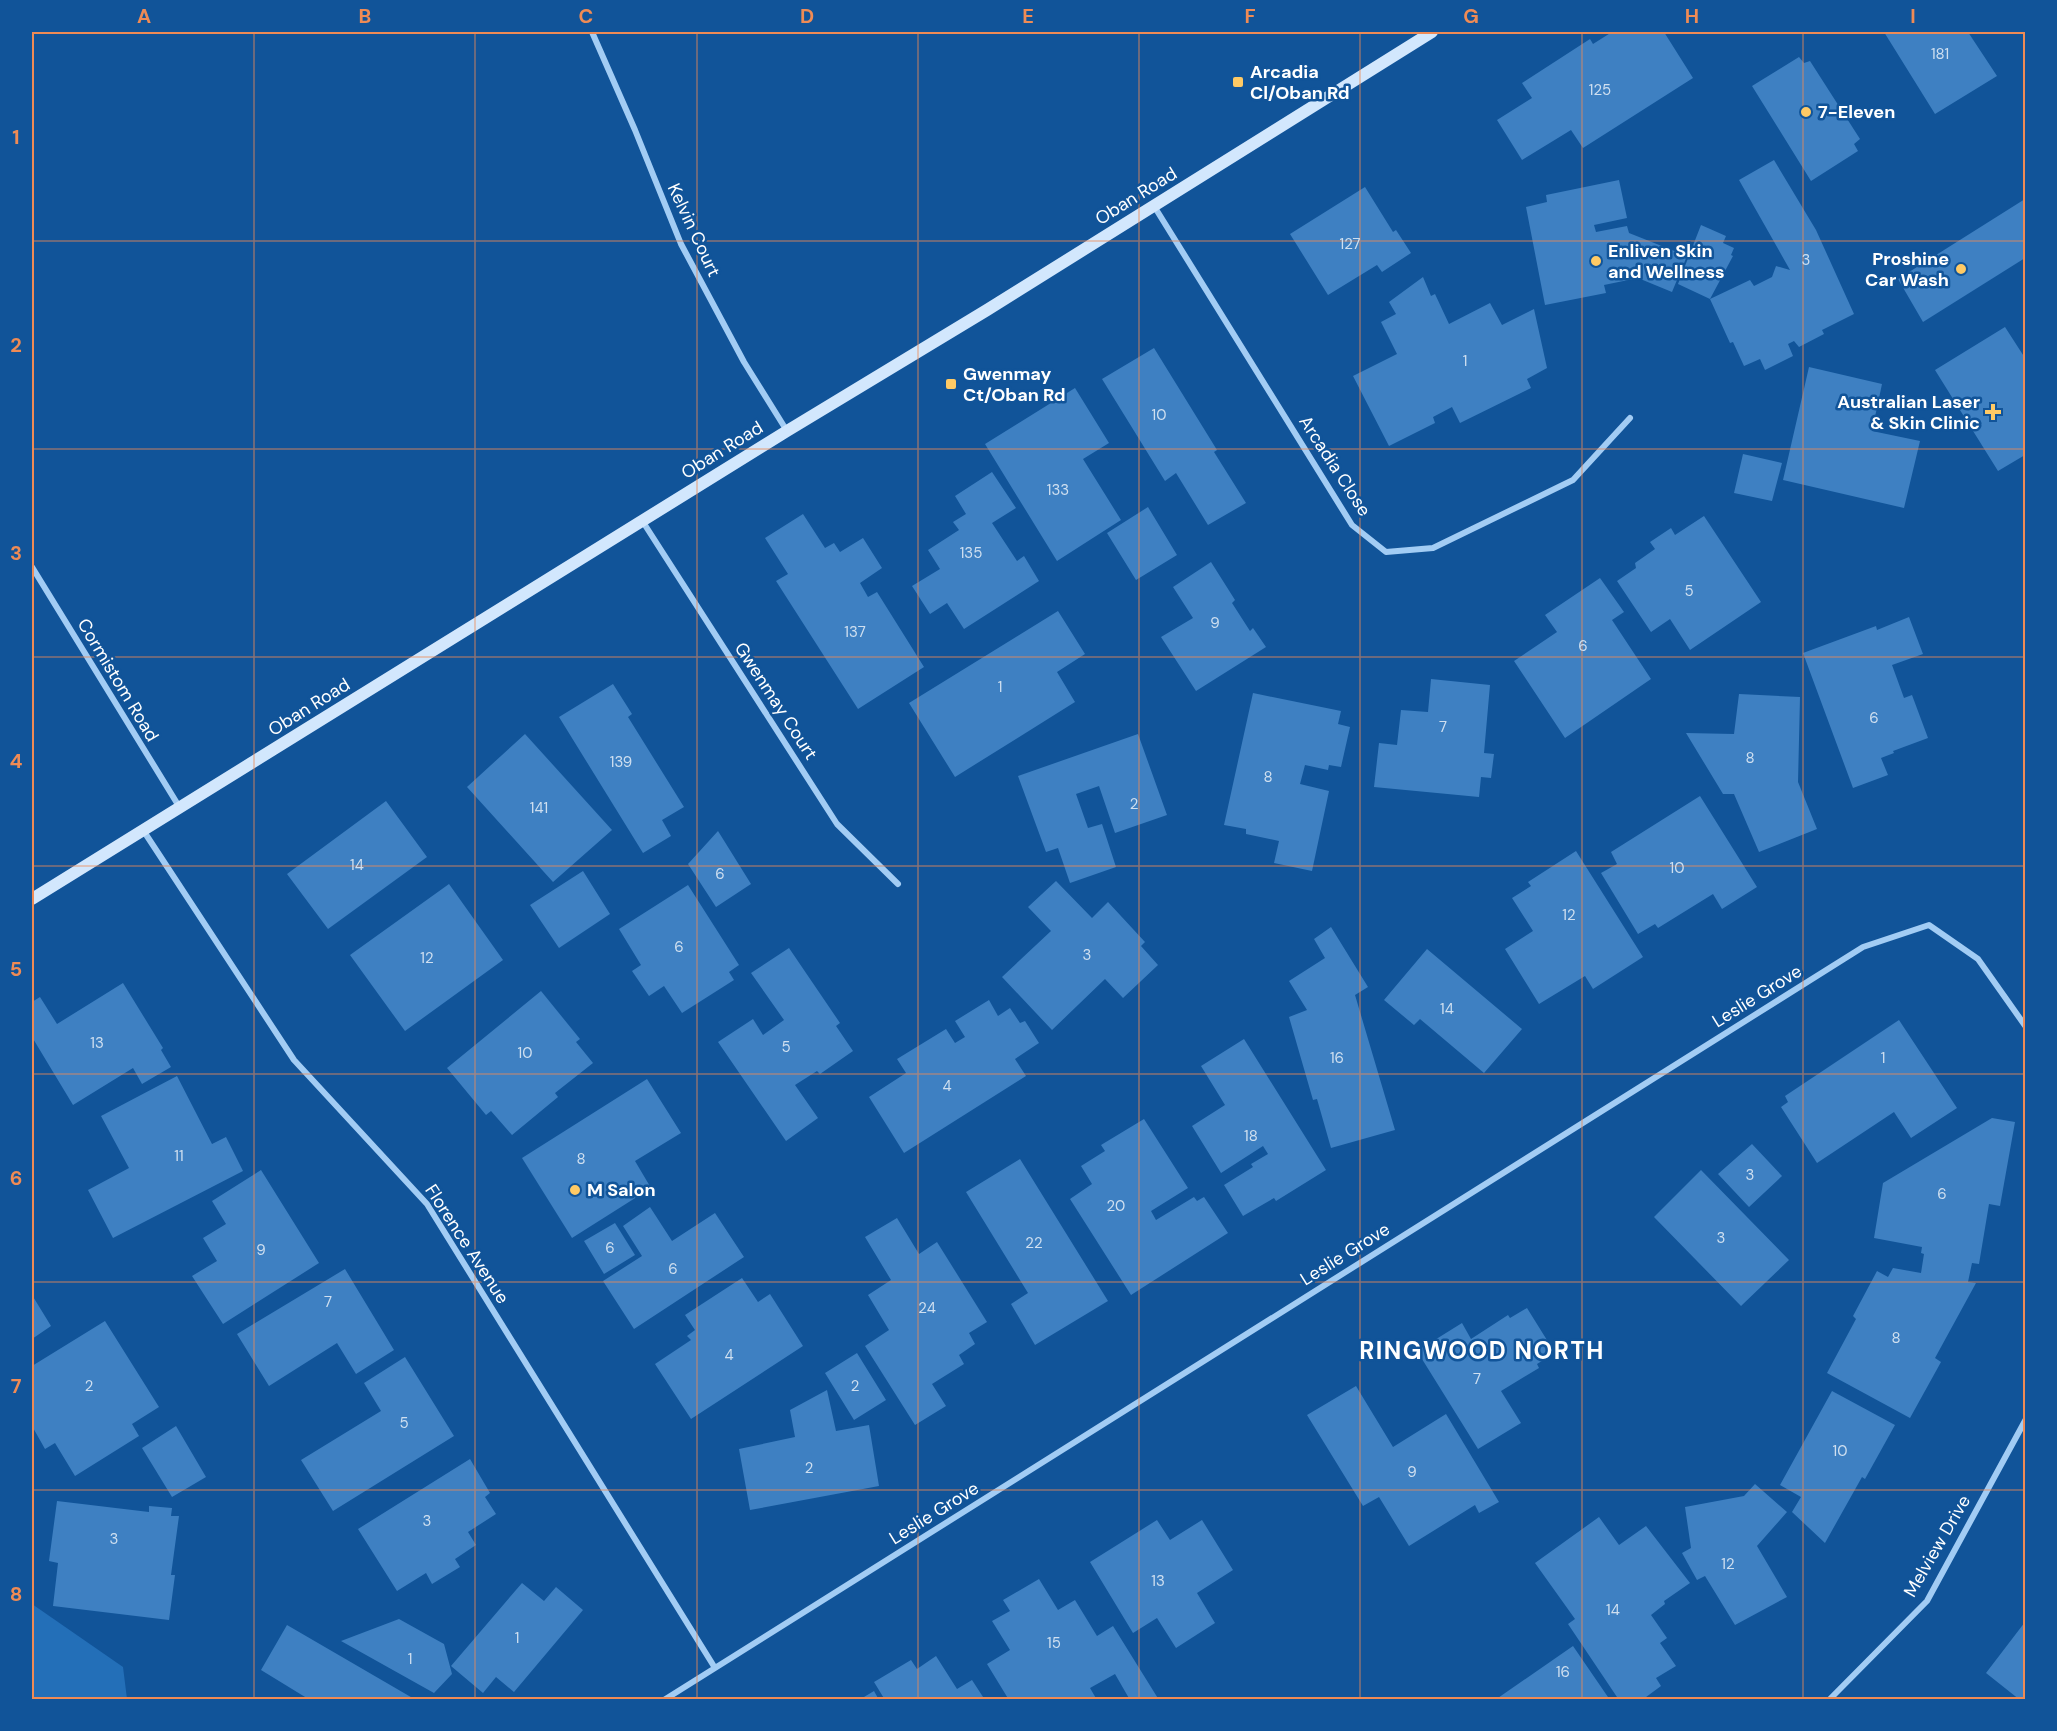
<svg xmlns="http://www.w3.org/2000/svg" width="2057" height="1731" font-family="'DM Sans',sans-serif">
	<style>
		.green { fill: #236fb8 }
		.building { fill: #3e80c2 }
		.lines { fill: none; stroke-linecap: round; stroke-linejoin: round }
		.street { stroke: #a2ccf4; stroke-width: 6 }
		.secondary { stroke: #d2e7fd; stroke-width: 12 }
		.grid { fill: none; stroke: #ef8b55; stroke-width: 1.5; stroke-opacity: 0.55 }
		.poi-dot { fill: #ffca65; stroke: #115499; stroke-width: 2 }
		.labels { text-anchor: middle; stroke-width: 5; stroke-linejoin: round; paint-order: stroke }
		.number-label { font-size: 15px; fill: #cfdff0 }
		.poi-label { font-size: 18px; font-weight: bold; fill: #fff; stroke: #115499; text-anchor: start }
		.street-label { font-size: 18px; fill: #fff; stroke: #115499 }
		.district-label { font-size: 24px; font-weight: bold; letter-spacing: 1.5px; fill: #fff; stroke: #115499 }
		.neatline { fill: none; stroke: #ef8b55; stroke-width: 2 }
		.grid-label { font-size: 20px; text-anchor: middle; font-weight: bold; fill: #ef8b55 }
	</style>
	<rect width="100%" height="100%" fill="#115499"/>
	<path class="green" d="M 32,1604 L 123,1667 L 127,1699 L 32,1699 Z"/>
	<path class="building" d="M 1612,32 L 1664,32 L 1693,78 L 1583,148 L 1571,130 L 1522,160 L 1497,120 L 1532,98 L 1522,83 L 1590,39 L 1593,44 Z
		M 1884,32 L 1968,32 L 1997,76 L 1935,114 Z
		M 1799,57 L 1804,63 L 1810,61 L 1860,139 L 1854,144 L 1858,151 L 1811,181 L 1752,86 Z
		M 1774,160 L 1816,230 L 1854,314 L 1822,330 L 1824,334 L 1799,347 L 1794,341 L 1788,344 L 1793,356 L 1765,370 L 1760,359 L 1744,366 L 1733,342 L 1730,343 L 1710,299 L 1750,280 L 1754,286 L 1772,277 L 1776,266 L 1790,270 L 1739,180 Z
		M 1619,180 L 1627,218 L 1594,225 L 1596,232 L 1627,226 L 1629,233 L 1687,256 L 1672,292 L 1638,278 L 1604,285 L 1606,293 L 1545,305 L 1526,207 L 1547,202 L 1546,195 Z
		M 1365,187 L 1393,232 L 1396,230 L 1411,253 L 1382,272 L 1377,265 L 1328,295 L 1290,234 Z
		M 2025,199 L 2025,258 L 1923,322 L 1898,279 Z
		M 1701,225 L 1726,236 L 1723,243 L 1734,248 L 1731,255 L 1733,256 L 1710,299 L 1678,284 Z
		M 1423,277 L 1431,296 L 1435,294 L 1449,324 L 1490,303 L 1502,325 L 1534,309 L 1547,368 L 1527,379 L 1531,388 L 1460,423 L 1452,407 L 1433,417 L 1435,423 L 1389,446 L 1353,376 L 1397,354 L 1381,322 L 1396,314 L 1389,302 Z
		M 2005,327 L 2025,358 L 2025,455 L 1998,471 L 1935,370 Z
		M 1154,348 L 1217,450 L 1214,452 L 1246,503 L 1208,525 L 1176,473 L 1165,481 L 1102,379 Z
		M 1809,367 L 1882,384 L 1872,431 L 1920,441 L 1904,508 L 1783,480 Z
		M 1075,388 L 1109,443 L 1083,459 L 1121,520 L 1057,561 L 985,444 Z
		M 1743,454 L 1782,463 L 1772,501 L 1734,493 Z
		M 992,472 L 1016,508 L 992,523 L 1017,561 L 1024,556 L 1039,581 L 964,629 L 947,603 L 930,614 L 912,586 L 940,569 L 928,550 L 959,530 L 953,522 L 966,514 L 955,496 Z
		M 1148,507 L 1177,555 L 1136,580 L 1107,533 Z
		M 803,514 L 825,548 L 834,543 L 840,552 L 863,538 L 882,568 L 860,583 L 868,597 L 877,592 L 924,667 L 858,709 L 776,581 L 788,574 L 765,538 Z
		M 1704,516 L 1761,602 L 1690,650 L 1670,619 L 1651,632 L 1617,581 L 1636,568 L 1635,563 L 1655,549 L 1650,542 L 1671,528 L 1675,535 Z
		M 1211,562 L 1235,600 L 1232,603 L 1250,631 L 1253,628 L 1266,647 L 1196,691 L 1161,637 L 1193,618 L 1173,587 Z
		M 1600,578 L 1624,612 L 1612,620 L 1651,679 L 1565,738 L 1514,661 L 1557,632 L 1545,615 Z
		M 1058,611 L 1085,654 L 1057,672 L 1075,702 L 955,777 L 909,703 Z
		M 1909,617 L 1923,654 L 1892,665 L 1904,698 L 1912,695 L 1928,738 L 1893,751 L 1894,753 L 1881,758 L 1888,775 L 1853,788 L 1803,653 L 1876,626 L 1877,630 Z
		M 1431,679 L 1490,685 L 1484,753 L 1494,754 L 1491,778 L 1481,777 L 1479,797 L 1374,787 L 1379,743 L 1397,745 L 1401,710 L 1428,712 Z
		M 613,684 L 632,714 L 628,717 L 684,807 L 662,820 L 671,836 L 643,853 L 559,717 Z
		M 1253,693 L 1341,711 L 1338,724 L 1350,727 L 1341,767 L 1329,765 L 1328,770 L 1305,765 L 1300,784 L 1329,791 L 1312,871 L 1274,863 L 1279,841 L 1246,834 L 1246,829 L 1224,825 Z
		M 1739,694 L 1800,697 L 1798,782 L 1817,829 L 1759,852 L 1734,794 L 1723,794 L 1686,733 L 1734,734 Z
		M 525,734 L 612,830 L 553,882 L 467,787 Z
		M 1138,734 L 1167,815 L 1115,833 L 1099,786 L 1076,794 L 1088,828 L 1102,824 L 1116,867 L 1070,883 L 1058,848 L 1046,852 L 1018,776 Z
		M 1700,796 L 1757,887 L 1722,909 L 1713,894 L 1658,928 L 1655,924 L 1638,934 L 1601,873 L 1617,864 L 1611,852 Z
		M 386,801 L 427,857 L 328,929 L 287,874 Z
		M 718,831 L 751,884 L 716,907 L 688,864 Z
		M 1576,851 L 1643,957 L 1593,989 L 1585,976 L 1539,1004 L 1505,949 L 1533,931 L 1512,898 L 1531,886 L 1528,882 Z
		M 583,871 L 610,914 L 559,948 L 530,905 Z
		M 1056,881 L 1092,918 L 1108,902 L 1145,942 L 1141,946 L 1158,965 L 1123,998 L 1105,979 L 1052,1030 L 1002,977 L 1051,931 L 1028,907 Z
		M 449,884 L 503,960 L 405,1031 L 350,955 Z
		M 688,885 L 739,965 L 729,972 L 734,980 L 682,1013 L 664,986 L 649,996 L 632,971 L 641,965 L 619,929 Z
		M 1331,927 L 1368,987 L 1355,995 L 1395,1130 L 1331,1148 L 1317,1099 L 1313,1100 L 1289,1017 L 1307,1010 L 1289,981 L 1325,958 L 1314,939 Z
		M 789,948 L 840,1023 L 836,1026 L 853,1051 L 820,1074 L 817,1071 L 795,1085 L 818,1118 L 786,1141 L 718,1042 L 753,1019 L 763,1035 L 784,1020 L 751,973 Z
		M 1427,949 L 1522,1029 L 1484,1073 L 1420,1019 L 1414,1025 L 1384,1000 Z
		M 123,983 L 163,1048 L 161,1050 L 171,1067 L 142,1084 L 133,1068 L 73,1105 L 32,1037 L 32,1002 L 40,997 L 57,1024 Z
		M 541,991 L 580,1039 L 576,1042 L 593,1063 L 555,1093 L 558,1097 L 512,1135 L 491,1111 L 486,1115 L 447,1068 Z
		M 989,1000 L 998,1016 L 1010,1008 L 1020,1023 L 1025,1021 L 1039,1043 L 1015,1059 L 1026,1076 L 904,1153 L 869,1097 L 906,1073 L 897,1059 L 946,1029 L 955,1043 L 965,1037 L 955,1021 Z
		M 1899,1020 L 1957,1108 L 1911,1138 L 1894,1112 L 1817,1163 L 1781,1107 L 1788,1102 L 1785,1096 Z
		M 1244,1039 L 1326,1170 L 1276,1201 L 1274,1198 L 1243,1216 L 1224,1185 L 1253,1167 L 1251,1164 L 1268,1154 L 1263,1146 L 1221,1173 L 1192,1126 L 1225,1105 L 1201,1066 Z
		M 177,1076 L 212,1144 L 226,1137 L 243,1171 L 113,1238 L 88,1190 L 129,1168 L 101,1116 Z
		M 647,1079 L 681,1133 L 635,1161 L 651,1188 L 572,1238 L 522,1158 Z
		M 1992,1118 L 2015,1122 L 2000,1206 L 1989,1204 L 1979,1264 L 1972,1263 L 1968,1282 L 1976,1283 L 1935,1358 L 1941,1362 L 1910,1418 L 1827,1373 L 1856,1319 L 1853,1316 L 1877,1271 L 1888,1277 L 1893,1268 L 1921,1273 L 1924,1254 L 1921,1253 L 1922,1247 L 1874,1238 L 1883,1183 Z
		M 1144,1119 L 1188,1188 L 1151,1211 L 1156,1220 L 1194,1197 L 1197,1201 L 1204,1197 L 1228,1233 L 1131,1295 L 1070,1199 L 1092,1184 L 1081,1166 L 1105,1151 L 1101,1145 Z
		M 1752,1144 L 1782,1176 L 1749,1207 L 1718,1174 Z
		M 1020,1159 L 1108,1301 L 1035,1345 L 1011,1304 L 1028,1293 L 966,1192 Z
		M 261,1170 L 319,1263 L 223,1324 L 192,1276 L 217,1261 L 203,1238 L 226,1224 L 212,1201 Z
		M 1701,1170 L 1789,1260 L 1741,1306 L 1654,1217 Z
		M 650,1207 L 672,1241 L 715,1213 L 744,1257 L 634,1329 L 603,1281 L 642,1256 L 623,1226 Z
		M 897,1218 L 919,1254 L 937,1242 L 987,1322 L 969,1333 L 975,1344 L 959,1355 L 964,1364 L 932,1384 L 946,1406 L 915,1425 L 865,1346 L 889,1330 L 868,1295 L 891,1280 L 865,1237 Z
		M 615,1223 L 635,1255 L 604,1274 L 584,1241 Z
		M 345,1269 L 394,1350 L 356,1374 L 337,1343 L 269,1386 L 237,1334 Z
		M 742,1278 L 758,1302 L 770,1294 L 803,1346 L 691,1419 L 655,1364 L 691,1340 L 687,1336 L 695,1330 L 685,1315 Z
		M 32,1295 L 51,1326 L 32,1339 Z
		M 1527,1308 L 1555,1353 L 1537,1364 L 1539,1368 L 1501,1391 L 1521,1423 L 1478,1449 L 1417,1351 L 1462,1323 L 1471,1339 L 1508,1315 L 1510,1318 Z
		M 105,1321 L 159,1407 L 132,1424 L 139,1436 L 75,1476 L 55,1443 L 45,1449 L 32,1426 L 32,1366 Z
		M 857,1353 L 886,1400 L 854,1420 L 825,1373 Z
		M 405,1357 L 454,1436 L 333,1511 L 301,1460 L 381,1411 L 364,1383 Z
		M 1356,1386 L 1393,1447 L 1446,1414 L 1499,1502 L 1479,1513 L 1475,1505 L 1409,1546 L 1379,1497 L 1363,1506 L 1307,1415 Z
		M 827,1390 L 836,1431 L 869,1425 L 879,1486 L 750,1510 L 739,1449 L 795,1437 L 790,1410 Z
		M 1832,1391 L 1895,1425 L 1865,1479 L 1862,1477 L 1825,1543 L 1792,1512 L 1801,1497 L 1780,1485 Z
		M 176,1426 L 206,1477 L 172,1497 L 142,1448 Z
		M 470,1459 L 490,1493 L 485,1497 L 496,1514 L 468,1532 L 476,1545 L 455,1559 L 460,1567 L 432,1584 L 426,1573 L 397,1591 L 358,1529 Z
		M 1755,1484 L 1787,1512 L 1757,1546 L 1787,1597 L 1735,1625 L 1705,1576 L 1697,1580 L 1682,1553 L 1691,1548 L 1685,1507 L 1744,1496 Z
		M 57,1501 L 149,1512 L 149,1506 L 172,1508 L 171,1516 L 179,1516 L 171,1575 L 175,1575 L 169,1620 L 53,1606 L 58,1563 L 49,1561 Z
		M 1599,1517 L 1619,1545 L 1646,1526 L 1690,1583 L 1664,1601 L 1665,1604 L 1651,1615 L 1667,1638 L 1660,1643 L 1676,1666 L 1656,1678 L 1661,1686 L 1642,1700 L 1619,1700 L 1568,1624 L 1575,1619 L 1535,1563 Z
		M 1157,1520 L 1170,1540 L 1202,1520 L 1233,1570 L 1197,1593 L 1215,1623 L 1176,1648 L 1157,1618 L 1133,1633 L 1090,1562 Z
		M 1039,1579 L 1058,1610 L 1075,1600 L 1097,1636 L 1113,1626 L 1159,1700 L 1130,1700 L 1115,1674 L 1090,1688 L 1097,1700 L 1009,1700 L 987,1664 L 1010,1650 L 992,1621 L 1010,1611 L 1003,1600 Z
		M 522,1583 L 544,1601 L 556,1587 L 583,1610 L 514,1692 L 496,1677 L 483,1693 L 451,1666 Z
		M 399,1619 L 444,1644 L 452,1674 L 434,1693 L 341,1641 Z
		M 2025,1622 L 2025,1700 L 2020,1700 L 1986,1673 Z
		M 287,1625 L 416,1700 L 310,1700 L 261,1670 Z
		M 1573,1646 L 1610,1700 L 1495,1700 Z
		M 936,1656 L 957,1689 L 972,1680 L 985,1700 L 885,1700 L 874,1682 L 911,1660 L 917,1669 Z
		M 874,1691 L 879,1700 L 859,1700 Z"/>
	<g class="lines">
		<path class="street" d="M 592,32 L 635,130 L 681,244 L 744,362 L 787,431
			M 1154,206 L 1352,525 L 1386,552 L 1433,548 L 1573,480 L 1630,418
			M 643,522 L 837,824 L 898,884
			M 32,567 L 180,808
			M 143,830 L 294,1060 L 427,1204 L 715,1668
			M 664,1700 L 1863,947 L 1929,925 L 1978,959 L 2026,1027
			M 1829,1700 L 1927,1601 L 2026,1419"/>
		<path class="secondary" d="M 32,899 L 787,431 L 987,310 L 1432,32"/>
	</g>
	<path class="grid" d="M 254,32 L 254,1700M 475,32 L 475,1700M 697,32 L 697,1700M 918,32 L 918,1700M 1139,32 L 1139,1700M 1360,32 L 1360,1700M 1582,32 L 1582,1700M 1803,32 L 1803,1700M 32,241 L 2026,241M 32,449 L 2026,449M 32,657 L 2026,657M 32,866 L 2026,866M 32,1074 L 2026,1074M 32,1282 L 2026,1282M 32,1490 L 2026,1490"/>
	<g class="poi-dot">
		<rect x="1232" y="76" width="12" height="12" rx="3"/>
		<circle cx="1806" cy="112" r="6"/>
		<circle cx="1596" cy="261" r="6"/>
		<circle cx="1961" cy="269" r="6"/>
		<rect x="945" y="378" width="12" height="12" rx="3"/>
		<path d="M1990 403h6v6h6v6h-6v6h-6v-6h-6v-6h6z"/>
		<circle cx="575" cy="1190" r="6"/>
	</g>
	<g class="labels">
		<g class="number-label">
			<text x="1940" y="59">181</text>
			<text x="1600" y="95">125</text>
			<text x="1350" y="249">127</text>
			<text x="1806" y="265">3</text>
			<text x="1465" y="366">1</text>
			<text x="1159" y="420">10</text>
			<text x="1058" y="495">133</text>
			<text x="971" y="558">135</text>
			<text x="1689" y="596">5</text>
			<text x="1215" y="628">9</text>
			<text x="855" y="637">137</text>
			<text x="1583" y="651">6</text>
			<text x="1000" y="692">1</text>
			<text x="1874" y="723">6</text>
			<text x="1443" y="732">7</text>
			<text x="1750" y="763">8</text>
			<text x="621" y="767">139</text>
			<text x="1268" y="782">8</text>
			<text x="1134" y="809">2</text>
			<text x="539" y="813">141</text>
			<text x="357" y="870">14</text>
			<text x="1677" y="873">10</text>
			<text x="720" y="879">6</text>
			<text x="1569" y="920">12</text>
			<text x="679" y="952">6</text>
			<text x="1087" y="960">3</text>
			<text x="427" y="963">12</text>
			<text x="1447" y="1014">14</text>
			<text x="97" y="1048">13</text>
			<text x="786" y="1052">5</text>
			<text x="525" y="1058">10</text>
			<text x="1337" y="1063">16</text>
			<text x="1883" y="1063">1</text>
			<text x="947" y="1091">4</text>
			<text x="1251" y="1141">18</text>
			<text x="179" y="1161">11</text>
			<text x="581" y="1164">8</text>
			<text x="1750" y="1180">3</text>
			<text x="1942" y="1199">6</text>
			<text x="1116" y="1211">20</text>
			<text x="1721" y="1243">3</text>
			<text x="1034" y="1248">22</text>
			<text x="610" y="1253">6</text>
			<text x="261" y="1255">9</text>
			<text x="673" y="1274">6</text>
			<text x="328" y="1307">7</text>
			<text x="927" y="1313">24</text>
			<text x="1896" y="1343">8</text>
			<text x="729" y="1360">4</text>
			<text x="1477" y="1384">7</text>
			<text x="89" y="1391">2</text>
			<text x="855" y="1391">2</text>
			<text x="404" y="1428">5</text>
			<text x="1840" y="1456">10</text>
			<text x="809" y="1473">2</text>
			<text x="1412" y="1477">9</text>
			<text x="427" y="1526">3</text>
			<text x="114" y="1544">3</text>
			<text x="1728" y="1569">12</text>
			<text x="1158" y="1586">13</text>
			<text x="1613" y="1615">14</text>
			<text x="517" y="1643">1</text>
			<text x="1054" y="1648">15</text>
			<text x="410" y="1664">1</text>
			<text x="1563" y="1677">16</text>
		</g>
		<g class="poi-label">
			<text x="1250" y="78">Arcadia<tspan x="1250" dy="21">Cl/Oban Rd</tspan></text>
			<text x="1818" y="118">7-Eleven</text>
			<text x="1608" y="257">Enliven Skin<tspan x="1608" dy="21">and Wellness</tspan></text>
			<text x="1949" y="265" text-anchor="end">Proshine<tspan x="1949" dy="21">Car Wash</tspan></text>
			<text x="963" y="380">Gwenmay<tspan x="963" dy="21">Ct/Oban Rd</tspan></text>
			<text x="1980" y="408" text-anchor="end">Australian Laser<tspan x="1980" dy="21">&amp; Skin Clinic</tspan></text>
			<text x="587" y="1196">M Salon</text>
		</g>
		<g class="street-label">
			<text transform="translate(1136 196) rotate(-32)" y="6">Oban Road</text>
			<text transform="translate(694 230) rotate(65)" y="6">Kelvin Court</text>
			<text transform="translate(722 450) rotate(-32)" y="6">Oban Road</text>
			<text transform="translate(1335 466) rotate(57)" y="6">Arcadia Close</text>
			<text transform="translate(118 680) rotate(59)" y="6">Cormistom Road</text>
			<text transform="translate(776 701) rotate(57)" y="6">Gwenmay Court</text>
			<text transform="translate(309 707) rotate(-32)" y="6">Oban Road</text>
			<text transform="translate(1757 996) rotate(-32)" y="6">Leslie Grove</text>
			<text transform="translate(467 1244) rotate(57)" y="6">Florence Avenue</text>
			<text transform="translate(1345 1254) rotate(-32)" y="6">Leslie Grove</text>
			<text transform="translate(934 1513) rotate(-32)" y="6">Leslie Grove</text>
			<text transform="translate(1937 1546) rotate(-60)" y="6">Melview Drive</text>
		</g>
		<g class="district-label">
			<text x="1482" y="1359">RINGWOOD NORTH</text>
		</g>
	</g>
	<rect width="2057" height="1731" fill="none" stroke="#115499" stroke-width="66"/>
	<rect x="33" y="33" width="1991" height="1665" class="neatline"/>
	<g class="grid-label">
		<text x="144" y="23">A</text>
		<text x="365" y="23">B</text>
		<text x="586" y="23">C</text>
		<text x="807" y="23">D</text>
		<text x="1028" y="23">E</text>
		<text x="1250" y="23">F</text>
		<text x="1471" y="23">G</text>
		<text x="1692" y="23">H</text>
		<text x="1913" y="23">I</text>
		<text x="16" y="144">1</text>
		<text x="16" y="352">2</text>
		<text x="16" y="560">3</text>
		<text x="16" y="768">4</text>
		<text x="16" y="976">5</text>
		<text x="16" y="1185">6</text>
		<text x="16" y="1393">7</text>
		<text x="16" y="1601">8</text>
	</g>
</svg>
